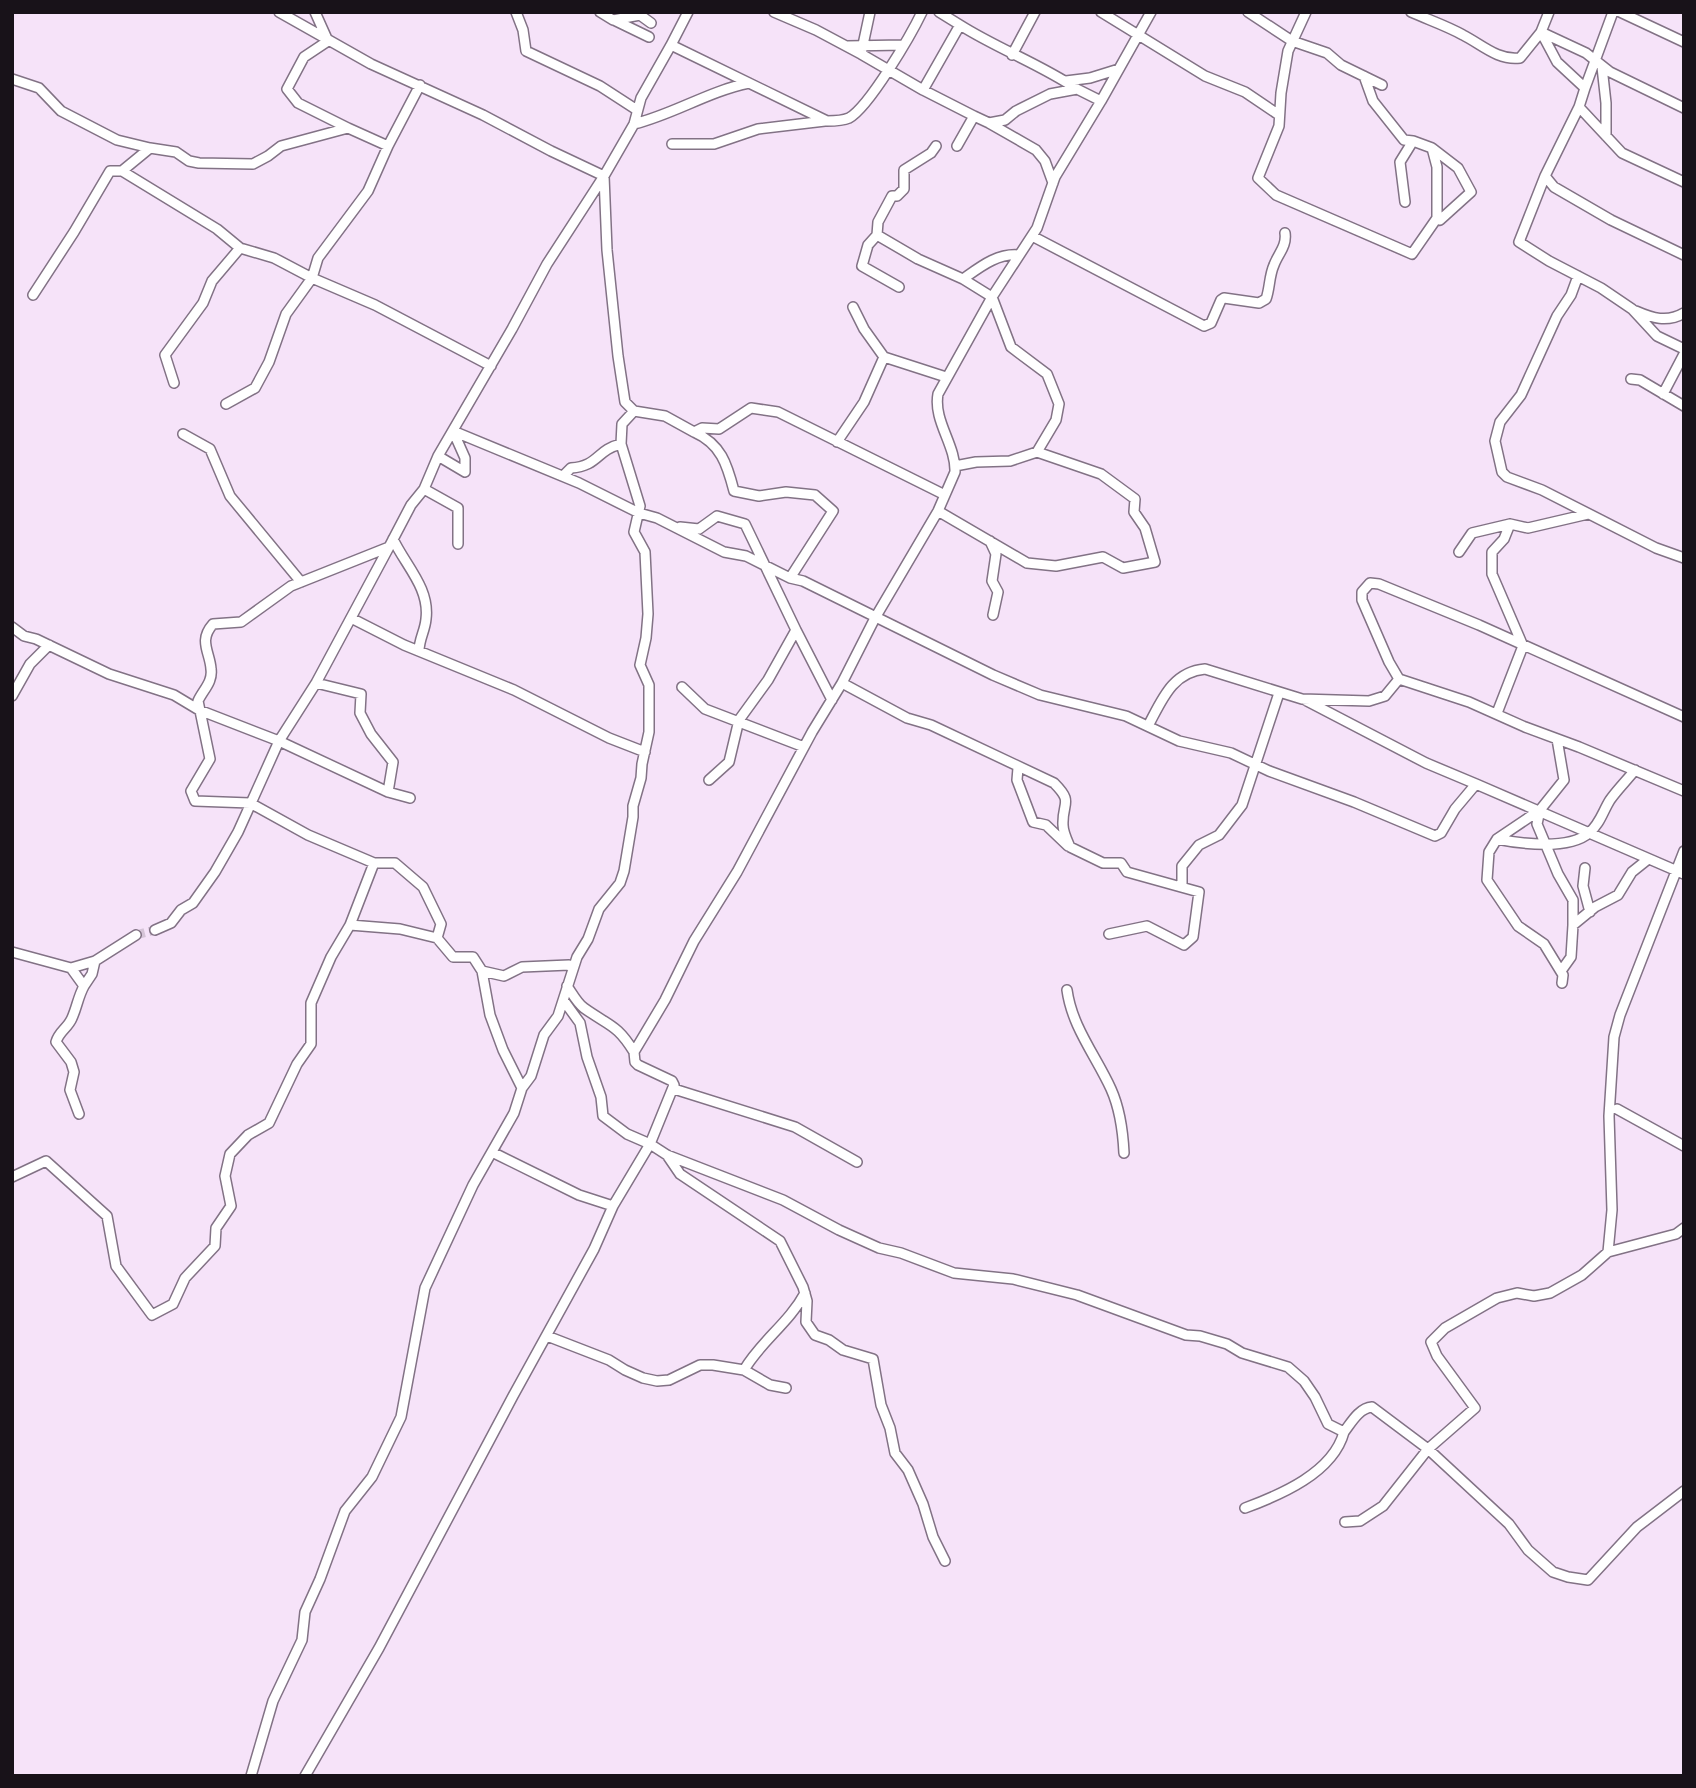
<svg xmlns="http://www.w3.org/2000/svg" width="1696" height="1788" font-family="'PT Sans Narrow',sans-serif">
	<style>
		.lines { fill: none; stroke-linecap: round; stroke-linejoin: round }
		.minor-tunnel { stroke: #d5c4d7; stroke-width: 9; stroke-dasharray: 9 4.5; stroke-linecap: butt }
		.minor-casing { stroke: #827285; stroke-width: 12 }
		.minor { stroke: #fff; stroke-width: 9 }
	</style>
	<rect width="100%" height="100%" fill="#f6e3f9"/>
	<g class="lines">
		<path class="minor-tunnel" d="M 136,935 L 155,930"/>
		<defs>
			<path id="minor" d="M 279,12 L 371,64 L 483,115 L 551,151 L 604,176 L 547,264 L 512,329 L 438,456 L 424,489 L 411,505 L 389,547 L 291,586 L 241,622 L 213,624 C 198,641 210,652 211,669 C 213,682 203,690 198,701 L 210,759 L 191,791 L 195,801 L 250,803 L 308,835 L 374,863 L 395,863 L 423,887 L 441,924 L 437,938
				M 315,12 L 328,41 L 304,57 L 287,89 L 298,103 L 348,128
				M 516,12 L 523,30 L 526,51 L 600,86 L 637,110
				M 600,12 L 613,20 L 640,15 L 651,23
				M 774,12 L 816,30 L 861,54
				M 870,12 L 861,54 L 923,90 L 960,25 L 939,12
				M 1101,12 L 1205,76 L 1245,92 L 1279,115
				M 1248,12 L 1292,41 L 1327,53 L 1341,65 L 1382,85
				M 1306,12 L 1288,51 L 1281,93 L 1279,126 L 1258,178 L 1276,195 L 1412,254 L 1437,218 L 1437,167 L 1432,148 L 1413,141 L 1404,140 L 1373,101 L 1364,76
				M 1411,12 C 1429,20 1447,26 1463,35 C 1481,44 1498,61 1520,58 L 1541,32 L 1557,62 L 1585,88 L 1579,107 L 1545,176 L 1519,242 L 1549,261 L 1601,288 L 1632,309 L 1657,336 L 1684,349
				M 1549,12 L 1541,32 L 1586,53 L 1610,72 L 1684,108
				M 1620,12 L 1684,42
				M 614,20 L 649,37
				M 960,25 C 998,49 1040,64 1077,89
				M 671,45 L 688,12
				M 847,46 L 903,45
				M 1012,55 L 1035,12
				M 1602,67 L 1606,103 L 1606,136
				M 12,79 L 39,88 L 61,111 L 117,140 L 150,148
				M 1066,81 L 1090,78 L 1119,69
				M 1585,88 L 1613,12
				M 923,90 L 974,116
				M 1579,107 L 1622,153 L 1684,182
				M 989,123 L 1036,150 L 1045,161 L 1053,183
				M 634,124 C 674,114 709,91 749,83
				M 672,144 L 714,144 L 758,129 L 825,121
				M 957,146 L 974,116 L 989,123 L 1005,120 L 1016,111 L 1050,94 L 1077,89 L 1101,101 L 1151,12
				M 1432,148 L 1458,168 L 1471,192 L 1440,220 L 1437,218
				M 122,171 L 217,229 L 240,248 L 274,258 L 312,278 L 375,305 L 491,366
				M 1545,176 L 1554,187 L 1611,220 L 1684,255
				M 1405,202 L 1400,162 L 1413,141
				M 877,235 L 918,259 L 963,279 L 992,297 L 1011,347 L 1047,374 L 1059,404 L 1056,420 L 1037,452
				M 1032,236 L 1204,326 L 1211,323 L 1221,300 L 1224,298 L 1259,303 L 1266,299 C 1270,288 1269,276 1274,265 C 1278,254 1287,246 1285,233
				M 1578,276 L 1571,295 L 1557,316 L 1521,395 L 1500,422 L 1495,441 L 1502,472 L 1507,477 L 1542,490 L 1656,548 L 1684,558
				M 963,279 C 980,267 997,253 1019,255
				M 899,287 L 862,266 L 868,245 L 877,235 L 878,222 L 892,196 L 897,196 L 904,189 L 904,170 L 931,153 L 936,146
				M 33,295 L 74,232 L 110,171 L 122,171 L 150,148 L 176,152 L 189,161 L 199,163 L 253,164 L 268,156 L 281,146 L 348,128 L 388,146 L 420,85
				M 853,307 L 864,329 L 884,357 L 946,377
				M 1636,311 C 1652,318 1667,323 1684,313
				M 1631,379 L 1640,380 L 1684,406
				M 174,383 L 165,355 L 203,303 L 212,281 L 240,248
				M 1663,394 L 1684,354
				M 226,404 L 255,388 L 269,362 L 286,314 L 312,278 L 318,258 L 368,191 L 388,146
				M 634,411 L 665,416 L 694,432 L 702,428 L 719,429 L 751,408 L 778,412 L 945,495
				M 694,432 C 721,444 727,464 734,491 L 759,496 L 786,492 L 815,495 L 833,511 L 790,578
				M 183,434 L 210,449 L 230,496 L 301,582
				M 837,442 L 864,402 L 884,357
				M 438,456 L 465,472 L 465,458 L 453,431 L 579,483 L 639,513 L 657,518 L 724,552 L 746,556 L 790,578 L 803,581 L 993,675 L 1040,695 L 1126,716 L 1179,741 L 1231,753 L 1269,771 L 1354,802 L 1435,836 L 1441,833 L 1455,809 L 1476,784 L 1684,874
				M 563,476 L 571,468 C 599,466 596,450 621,444
				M 424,489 L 458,508 L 458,544
				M 938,511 L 1027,563 L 1056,566 L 1103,557 L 1123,568 L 1155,562 L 1145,528 L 1134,512 L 1135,499 L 1101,474 L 1037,452 L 1010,461 L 976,462 L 955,466
				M 680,527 L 699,529 L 717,516 L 745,524 L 796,630 L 768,680 L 739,720 L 729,762 L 709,780
				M 393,539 C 405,565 430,588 426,619 C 425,631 419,639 419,651
				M 990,541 L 996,554 L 992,581 L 998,592 L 993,615
				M 1459,552 L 1472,533 L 1510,524 L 1528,528 L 1588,514
				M 351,618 L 404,645 L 514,690 L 609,738 L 645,752
				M 12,627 L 24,636 L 36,639 L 109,674 L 174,695 L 199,710 L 279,741 L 316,683 L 389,547
				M 796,630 L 832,700
				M 316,683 L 361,694 L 360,713 L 371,734 L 393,762 L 388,792
				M 842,683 L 907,718 L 931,725 L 1054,783 C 1074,803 1062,802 1063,825 C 1063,832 1067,840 1070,847 L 1103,863 L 1121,863 L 1127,872 L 1199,892 L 1193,937 L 1184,945 L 1147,926 L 1109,934
				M 682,687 L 705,709 L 804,747
				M 12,696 L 30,664 L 49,645
				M 1305,700 L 1426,763 L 1476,784
				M 1497,713 L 1523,646 L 1492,574 L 1492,552 L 1504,539 L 1510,524
				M 1684,717 L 1479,625 L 1379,584 L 1370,583 L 1362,592 L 1362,600 L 1389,662 L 1399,679 L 1469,702 L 1525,727 L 1579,747 L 1684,791
				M 1148,726 C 1162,700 1172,672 1205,669 L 1302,699 L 1369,701 L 1385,696 L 1399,679
				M 1557,739 L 1564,780 L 1540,810 L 1537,824 L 1558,874 L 1573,900 L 1573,925 L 1595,907 L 1618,895 L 1632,872 L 1647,860
				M 1018,768 L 1017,780 L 1033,822 L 1046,825 L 1068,846
				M 1540,810 L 1497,839 L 1489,852 L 1487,880 L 1518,926 L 1544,944 L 1563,975 L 1562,983
				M 1497,839 C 1522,844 1569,850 1589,833 C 1600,824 1603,811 1610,800 C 1617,790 1627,780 1635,770
				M 1585,868 L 1583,886 L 1590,912
				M 1182,887 L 1182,866 L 1199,845 L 1219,835 L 1242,805 L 1279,693
				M 350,925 L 400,929 L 437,938 L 453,957 L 473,957 L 482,971 L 504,976 L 522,967 L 569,965 L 573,969
				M 155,930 L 171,923 L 181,910 L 193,903 L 215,872 L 238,832 L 279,741 L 388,792 L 410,798
				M 12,952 L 71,968 L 95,961 L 136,935
				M 71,968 L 84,986 C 78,997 77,1007 72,1018 C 68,1028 59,1031 56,1042 L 71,1062 L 74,1072 L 70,1090 L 79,1114
				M 482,971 L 490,1015 L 503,1050 L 522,1088
				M 1561,971 L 1571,957 L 1573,925
				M 84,986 L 92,974 L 95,961
				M 567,986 C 572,993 577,1003 584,1008 C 609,1026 617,1024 634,1052
				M 1067,990 C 1072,1027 1096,1056 1111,1089 C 1120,1109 1123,1132 1124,1153
				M 564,1001 L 580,1023 L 587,1057 L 601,1097 L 603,1116 L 627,1134 L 650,1144 L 667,1155 L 783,1200 L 839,1230 L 879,1248 L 901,1253 L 954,1273 L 1013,1279 L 1077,1295 L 1186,1335 L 1200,1336 L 1227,1344 L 1242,1353 L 1288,1367 L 1304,1381 L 1315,1397 L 1328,1424 L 1344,1432 C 1333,1473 1280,1495 1245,1508
				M 674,1089 L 795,1127 L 857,1162
				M 1617,1109 L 1684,1146
				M 492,1152 L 579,1195 L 613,1206
				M 667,1155 L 680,1174 L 780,1241 L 803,1287 L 807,1301 L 806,1322 L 815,1335 L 829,1340 L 843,1350 L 873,1359 L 881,1405 L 890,1428 L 895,1453 L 908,1470 L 923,1504 L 933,1537 L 945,1561
				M 12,1177 L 46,1161 L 107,1216 L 116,1266 L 152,1315 L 173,1304 L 185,1278 L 215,1246 L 216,1228 L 231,1206 L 225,1176 L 230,1154 L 248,1135 L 269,1123 L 297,1064 L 311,1044 L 311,1003 L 331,957 L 350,925 L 374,863
				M 1608,1252 L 1612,1210 L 1609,1116 L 1614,1037 L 1620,1015 L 1684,851
				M 547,1336 L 609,1360 L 625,1370 L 643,1378 L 657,1381 L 669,1380 L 700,1365 L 713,1365 L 744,1370 L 770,1385 L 786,1388
				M 744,1370 C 761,1341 789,1323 805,1293
				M 1344,1432 C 1351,1423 1359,1408 1372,1407 L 1428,1449 L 1475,1408 L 1437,1356 L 1431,1342 L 1445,1328 L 1497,1298 L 1517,1293 L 1534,1296 L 1550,1293 L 1582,1275 L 1608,1252 L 1676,1234 L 1684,1228
				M 1345,1522 L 1360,1521 L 1383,1506 L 1428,1449 L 1509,1524 L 1528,1550 L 1553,1572 L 1568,1577 L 1588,1580 L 1637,1527 L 1684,1491
				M 251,1776 L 273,1701 L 302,1640 L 305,1612 L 320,1579 L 345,1511 L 372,1477 L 401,1417 L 425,1288 L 473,1185 L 514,1113 L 522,1088 L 531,1076 L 544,1035 L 558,1016 L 577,957 L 588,939 L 599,909 L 620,883 L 624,871 L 633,817 L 633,806 L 641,778 L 642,764 L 649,732 L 649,685 L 640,665 L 646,638 L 648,614 L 645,552 L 634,532 L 640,506 L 621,444 L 622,424 L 634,411 L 625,402 L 618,356 L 607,250 L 604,176 L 634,124 L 641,98 L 671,45 L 827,121 C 835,121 842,121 849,118 C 869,107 911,35 922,12
				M 305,1776 L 379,1648 L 513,1396 L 594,1249 L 613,1206 L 650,1144 L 674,1085 L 672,1081 L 638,1065 L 635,1062 L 634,1052 L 665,1000 L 694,941 L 737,872 L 812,732 L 842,683 L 875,618 L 938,511 L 955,472 C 956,445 933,421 938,394 L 992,297 L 1037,228 L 1055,177 L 1101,101"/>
		</defs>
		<use href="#minor" class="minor-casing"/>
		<use href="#minor" class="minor"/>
	</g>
	<rect width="1696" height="1788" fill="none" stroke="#181219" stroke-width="28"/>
</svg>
